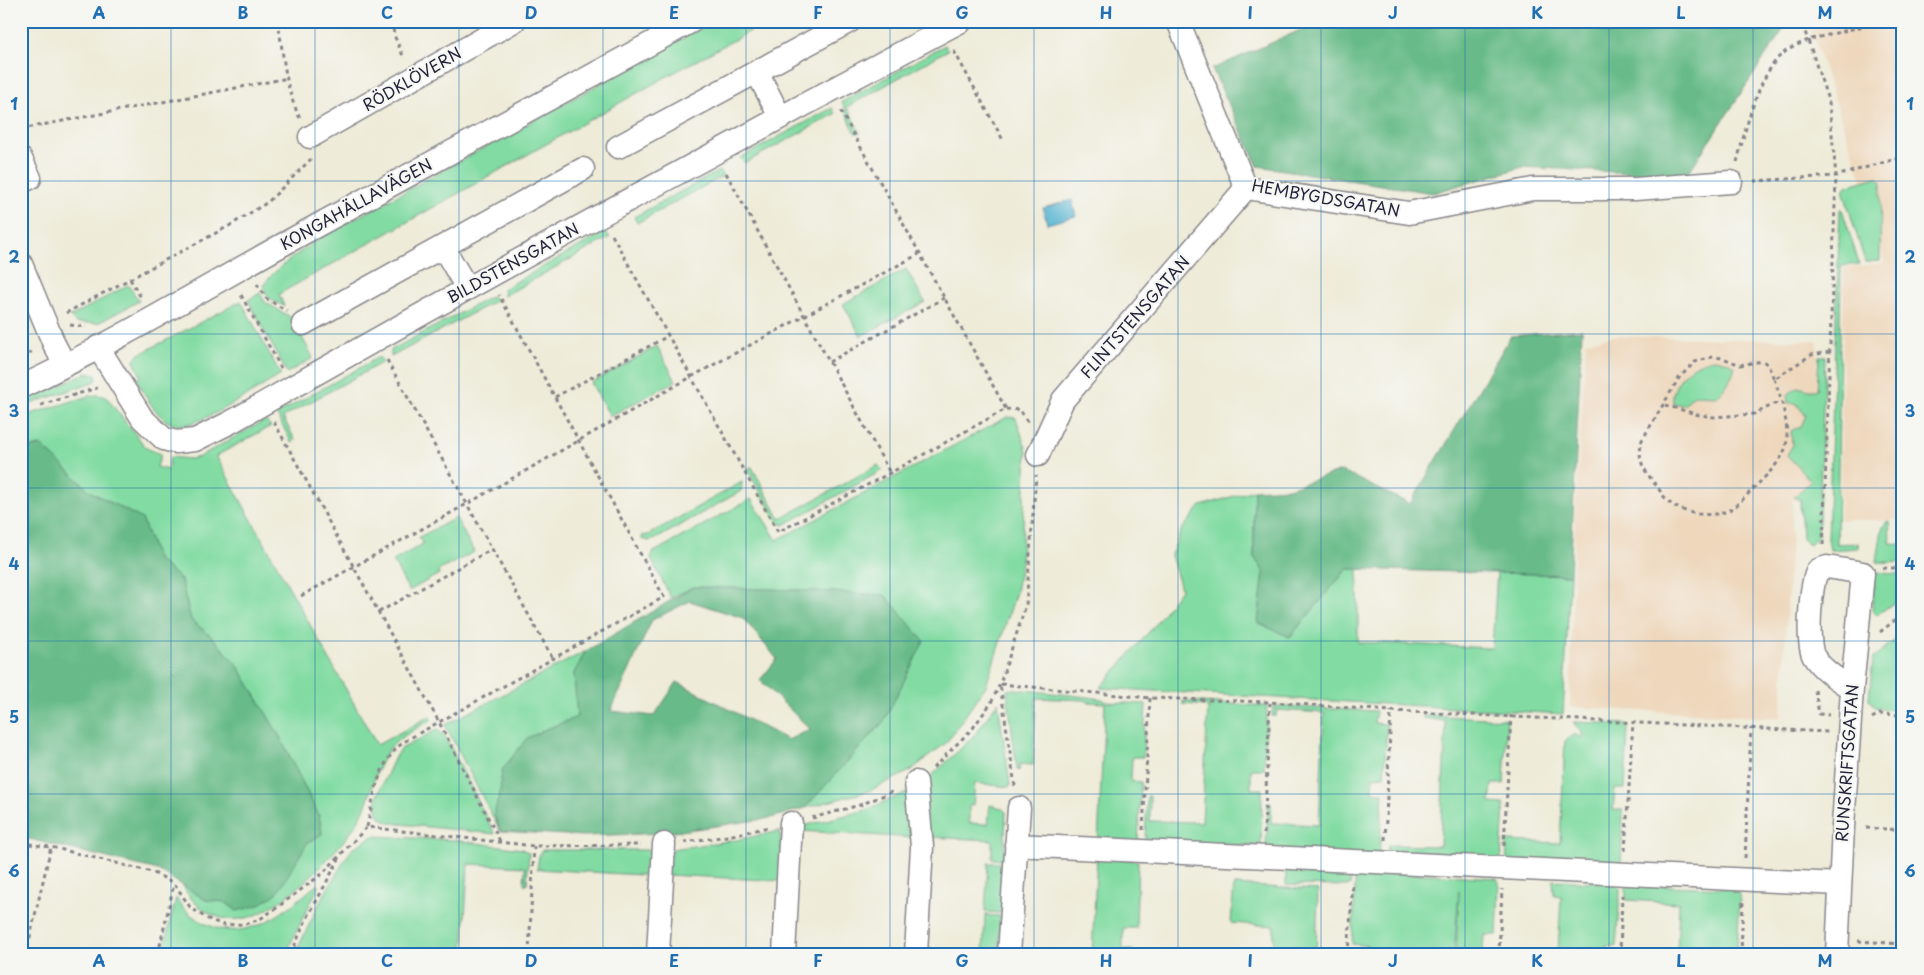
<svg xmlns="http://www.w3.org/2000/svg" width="1924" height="975" font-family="'Playpen Sans',sans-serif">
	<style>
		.built { fill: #eed7bb }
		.green { fill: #81dba2; stroke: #527e6e }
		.forest { fill: #68bb88; stroke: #456e62; fill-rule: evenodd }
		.water { fill: #52b4d0; stroke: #3a6b86 }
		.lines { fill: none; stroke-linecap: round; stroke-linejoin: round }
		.minor-casing { stroke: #88868a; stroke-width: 25 }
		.path { stroke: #88868a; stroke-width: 3; stroke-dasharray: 4 4; stroke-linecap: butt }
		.minor { stroke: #fff; stroke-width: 22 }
		.grid { fill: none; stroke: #1f6fb2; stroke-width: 1; stroke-opacity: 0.55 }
		.labels { text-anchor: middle; stroke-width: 4.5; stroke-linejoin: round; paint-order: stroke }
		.street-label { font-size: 16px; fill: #22223b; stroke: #f6f6f2 }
		.neatline { fill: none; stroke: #1f6fb2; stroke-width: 2 }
		.grid-label { font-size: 16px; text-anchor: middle; font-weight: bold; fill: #1f6fb2 }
	</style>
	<rect width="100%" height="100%" fill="#f6f6f2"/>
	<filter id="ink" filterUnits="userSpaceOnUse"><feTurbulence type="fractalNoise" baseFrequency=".02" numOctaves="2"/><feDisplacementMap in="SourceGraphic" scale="10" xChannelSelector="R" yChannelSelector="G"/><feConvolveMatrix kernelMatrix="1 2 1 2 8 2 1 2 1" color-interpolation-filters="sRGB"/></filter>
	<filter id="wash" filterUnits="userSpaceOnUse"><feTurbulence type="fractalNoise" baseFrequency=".0096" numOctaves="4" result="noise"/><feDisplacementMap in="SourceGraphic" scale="20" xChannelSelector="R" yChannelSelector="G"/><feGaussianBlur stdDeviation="1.12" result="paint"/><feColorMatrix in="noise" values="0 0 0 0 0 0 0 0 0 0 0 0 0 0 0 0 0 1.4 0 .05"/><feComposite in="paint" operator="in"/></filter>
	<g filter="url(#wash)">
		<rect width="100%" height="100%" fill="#eeebd8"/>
		<path class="built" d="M 1808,21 L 1903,21 L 1903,520 L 1840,520 L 1844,268 L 1884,263 L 1875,219 Z
			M 1612,336 L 1818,341 L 1812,500 L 1793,500 L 1781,718 L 1570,707 L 1575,520 L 1586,342 Z"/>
		<path class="green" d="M 714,21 L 769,21 L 664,78 L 279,294 L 284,306 C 277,303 265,298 264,289 C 262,276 309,246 320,238 Z
			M 945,45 L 948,50 L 847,107 L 860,133 L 855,133 L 842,102 Z
			M 832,108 L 835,114 L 745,163 L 740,158 Z
			M 719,171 L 723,176 L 637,223 L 634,217 Z
			M 1877,177 L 1881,182 L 1880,261 L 1865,262 L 1843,190 L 1846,186 Z
			M 1840,209 L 1842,209 L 1859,264 L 1841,266 L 1837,544 L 1858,543 L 1858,548 L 1830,550 L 1828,539 Z
			M 605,232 L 610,237 L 504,296 L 503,289 Z
			M 906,269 L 925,302 L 861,336 L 843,304 Z
			M 128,285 L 139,301 L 98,323 L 76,323 L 70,317 Z
			M 260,293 L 265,302 L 292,318 L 313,358 L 287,373 L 248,300 Z
			M 492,296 L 497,300 L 391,357 L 391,350 Z
			M 241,301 L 281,375 C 260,387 198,429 177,425 C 158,422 145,395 137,380 L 141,376 L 134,361 L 136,356 Z
			M 657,346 L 676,381 L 610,416 L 591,383 Z
			M 1819,356 L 1825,356 L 1819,519 L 1818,536 L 1810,545 L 1804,541 L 1802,538 L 1800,500 L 1794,497 L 1811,481 L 1787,455 L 1792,446 L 1791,431 L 1801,426 L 1806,416 L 1796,403 L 1788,403 L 1787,395 L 1798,387 L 1809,390 L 1817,390 Z
			M 377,358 L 380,358 L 383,362 L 283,417 L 295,440 L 292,443 L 279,419 L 277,414 Z
			M 1715,359 L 1728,362 L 1735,366 C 1732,377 1726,389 1717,396 L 1694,395 L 1684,405 L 1673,403 C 1670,381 1695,360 1715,359 Z
			M 86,373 L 95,374 L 97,379 L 96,381 L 27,405 L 25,401 Z
			M 98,395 L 106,397 L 143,444 L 148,449 L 161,454 L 157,467 L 168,470 L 170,457 L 191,459 L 199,457 L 265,420 L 271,426 L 216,456 L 377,745 L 430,716 L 431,720 C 416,729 398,737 388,751 C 373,771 372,797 360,818 C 341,850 291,900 256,915 C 246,919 233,921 222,918 C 207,915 188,900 183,885 L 206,900 L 225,902 L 237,911 L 295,862 L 308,842 L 322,834 L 319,816 L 280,737 L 238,666 L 211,636 L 191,620 L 181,580 L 157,559 L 142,519 L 91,492 L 41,446 L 25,449 L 21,443 L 21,417 L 89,396 Z
			M 1007,417 L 1016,418 L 1027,451 L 1021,563 L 1016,592 L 986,686 L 946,743 L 910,771 L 869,791 L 805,808 L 884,721 L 885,596 L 798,590 L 693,587 L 671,598 L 651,559 L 652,553 L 751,499 L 777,540 Z
			M 878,465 L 883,470 L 784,525 L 778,523 L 747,469 L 752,467 L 780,519 Z
			M 742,482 L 741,491 L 656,539 L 649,541 L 641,539 L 643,535 L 646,536 Z
			M 1254,490 L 1254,557 L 1264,572 L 1258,623 L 1290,637 L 1347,569 L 1358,569 L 1358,642 L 1492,648 L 1497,573 L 1570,575 L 1563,714 L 1100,688 L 1155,625 L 1181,589 L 1171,555 L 1182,529 L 1201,506 Z
			M 456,518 L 474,552 L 438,571 L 439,574 L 409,591 L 393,561 L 423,544 L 419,537 Z
			M 1889,521 L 1890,543 L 1903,544 L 1903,563 L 1877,562 L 1882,529 L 1886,522 Z
			M 1875,573 L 1903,574 L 1903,596 L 1877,615 L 1872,611 Z
			M 1903,633 L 1903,711 L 1875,708 L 1869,699 L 1873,658 Z
			M 586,651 L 574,673 L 577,717 L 549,728 L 502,770 L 500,793 L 494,814 L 500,831 L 445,725 Z
			M 1015,689 L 1088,697 L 1102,699 L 1107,702 L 1146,704 L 1143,757 L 1132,757 L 1131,781 L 1141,782 L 1138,843 L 1098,842 L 1105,703 L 1088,702 L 1085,700 L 1036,698 L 1033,765 L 1020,764 L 1019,771 L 1017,770 L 1007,690 Z
			M 1183,701 L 1267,706 L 1264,769 L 1251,769 L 1251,789 L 1262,789 L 1261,846 L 1145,842 L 1147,796 L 1150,796 L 1150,821 L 1202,822 L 1208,706 L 1183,704 Z
			M 998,702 L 1010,785 L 1009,787 L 975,783 L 973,805 L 969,806 L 969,823 L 988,824 L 990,805 L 1001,808 L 1006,812 L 1004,859 L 992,859 L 992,840 L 927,837 L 924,783 L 974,736 Z
			M 1273,706 L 1376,711 L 1374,723 L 1387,724 L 1384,776 L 1373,777 L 1372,792 L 1383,793 L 1379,856 L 1266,850 L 1268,802 L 1271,802 L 1271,823 L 1319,825 L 1324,713 L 1277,710 L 1276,716 L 1272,716 Z
			M 1423,715 L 1507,719 L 1504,784 L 1492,784 L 1490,803 L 1504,804 L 1501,860 L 1387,856 L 1388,845 L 1440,846 L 1446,721 L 1423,718 Z
			M 1573,722 L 1626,724 L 1628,728 L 1625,789 L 1615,789 L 1613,810 L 1623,810 L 1621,864 L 1507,862 L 1506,841 L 1560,843 L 1565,741 L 1574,734 L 1582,738 L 1582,733 Z
			M 438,729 L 441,734 L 444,734 L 495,834 L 391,823 C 376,819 375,808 378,794 L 396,755 L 401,749 Z
			M 905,793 L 908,793 L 917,838 L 799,831 L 799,827 L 866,810 Z
			M 780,831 L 785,881 L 666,875 L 672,849 L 736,840 Z
			M 373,836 L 454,840 L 522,849 L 529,853 L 527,884 L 524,884 L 525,867 L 468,864 L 463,954 L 295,954 L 321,900 L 346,858 L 353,848 Z
			M 542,850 L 653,850 L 658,876 L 537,869 L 539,856 Z
			M 1097,855 L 1138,861 L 1136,928 L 1123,928 L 1123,949 L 1133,950 L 1133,954 L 1092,954 Z
			M 988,863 L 1003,863 L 1001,913 L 985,912 Z
			M 1288,867 L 1352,868 L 1350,886 L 1286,885 L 1286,869 Z
			M 1356,870 L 1497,878 L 1499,883 L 1497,935 L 1484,935 L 1483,954 L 1456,954 L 1459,891 L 1454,954 L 1369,954 L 1369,946 L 1352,944 Z
			M 1553,880 L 1615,883 L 1620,888 L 1620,894 L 1616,946 L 1606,946 L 1606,954 L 1558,954 L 1561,896 L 1554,895 Z
			M 316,885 L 319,886 L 293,938 L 287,954 L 162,954 L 176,898 C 183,909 192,917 204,923 C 247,945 285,912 316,885 Z
			M 1234,885 L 1318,890 L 1316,954 L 1273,954 L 1274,926 L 1231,923 Z
			M 1627,885 L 1735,888 L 1740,894 L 1737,950 L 1725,950 L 1725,954 L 1677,954 L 1679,903 L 1626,900 L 1626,886 Z
			M 985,915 L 1000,916 L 999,954 L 983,954 Z
			M 827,951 L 881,954 L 827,954 Z"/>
		<path class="forest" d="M 1321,21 L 1783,21 L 1785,27 L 1686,176 L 1523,167 L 1433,193 L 1258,166 L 1212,69 Z
			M 1582,330 L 1570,575 L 1347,569 L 1290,637 L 1258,623 L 1264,572 L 1254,557 L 1254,490 L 1289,488 L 1341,471 L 1410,504 L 1511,336 Z
			M 41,445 L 91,492 L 142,519 L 157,559 L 181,580 L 191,620 L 211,636 L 238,666 L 280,737 L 319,816 L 322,834 L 308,842 L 277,893 L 259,905 L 237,911 L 225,902 L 206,900 L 158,870 L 21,837 L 21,450 Z
			M 693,587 L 798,590 L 885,595 L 924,641 L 884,721 L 805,808 L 771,818 L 667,833 L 583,836 L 500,831 L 494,814 L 500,793 L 502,770 L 527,738 L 549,728 L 577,717 L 574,673 L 586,651 ZM 690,601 L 743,618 L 777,659 L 760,680 L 810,729 L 788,740 L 677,682 L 654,716 L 611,711 L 652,620 Z"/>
		<path class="water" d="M 1072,200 L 1076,216 L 1047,224 L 1043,208 Z"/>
	</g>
	<g filter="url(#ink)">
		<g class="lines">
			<defs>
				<path id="minor" d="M 1178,21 L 1246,188
					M 757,72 L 780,117
					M 310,137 L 514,21
					M 618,147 L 850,21
					M 21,159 L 30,178 L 21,182
					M 1246,188 L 1409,213 L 1533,189 L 1635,189 L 1731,182
					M 443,247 L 467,288
					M 21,264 L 54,344 L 65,365
					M 303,324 L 583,169
					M 98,347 L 142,418 L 164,439 L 176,442 L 195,440 L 231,422 C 472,284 716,151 961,21
					M 21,387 C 114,343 201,290 291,240 C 424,166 558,95 692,21
					M 1038,455 L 1063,400 L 1246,188
					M 1016,845 L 1840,884
					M 658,954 L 664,844
					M 784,954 L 791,823
					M 916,954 L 922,846 L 916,782
					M 1009,954 L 1019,808
					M 1837,954 L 1843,827 L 1852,689 L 1863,573 L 1827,567 L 1818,570 C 1810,583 1806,644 1814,657 C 1823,671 1839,680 1852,689"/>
			</defs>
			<use href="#minor" class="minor-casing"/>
			<path class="path" d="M 278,21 C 283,52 285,90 300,118
				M 392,21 L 394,35 L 404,58
				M 954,51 L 1003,140
				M 21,129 L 288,78
				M 1737,162 C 1745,131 1758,76 1781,55 C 1788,49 1799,44 1808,40 L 1801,21
				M 726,173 L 890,473
				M 1754,181 L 1836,176 L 1903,157
				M 612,235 L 778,532 L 890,473 L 1006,409 L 840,110
				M 130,279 L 142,299
				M 257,284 L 267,299 L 287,311
				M 241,295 L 281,368
				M 66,313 L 229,226 L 268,202 L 311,159
				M 70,325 L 86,327
				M 21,357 L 30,353 L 33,349
				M 387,360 L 553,659
				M 829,362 L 944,298
				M 1774,379 C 1781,396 1790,428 1786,446 C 1783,459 1768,474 1759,483 C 1750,491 1741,503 1731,509 C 1714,519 1684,515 1669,502 C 1664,498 1660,490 1655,484 C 1643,468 1637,461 1642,440 L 1679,378 L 1695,362 L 1712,357 L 1723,358 L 1740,365 L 1763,361 L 1768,365 L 1774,379 L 1811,355 L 1830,352
				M 555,397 L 668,336
				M 41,405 L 97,388
				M 1665,405 L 1699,415 L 1714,417 L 1754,414 L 1781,401
				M 1006,409 L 1020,410 L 1028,423
				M 274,422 L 439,722 L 500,841
				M 1823,545 L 1836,176 L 1829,103 L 1808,40 L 1884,21
				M 1883,568 L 1903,568
				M 301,596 L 467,504 L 691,377 L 919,254
				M 379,612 L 492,549
				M 1880,632 L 1903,614
				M 1815,690 L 1819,714 L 1829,715
				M 1872,718 L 1879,714 L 1903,715
				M 933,768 L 973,728 L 991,703 L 1000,684 L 1026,605 L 1036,475
				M 1015,786 L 1000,684 L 1150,698 L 1270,702 L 1391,711 L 1828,732
				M 812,818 L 860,805 L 894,791
				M 367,827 C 373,800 377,768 397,748 C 406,739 420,733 430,727 L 664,597 L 499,295
				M 1866,828 L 1903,830
				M 1143,830 L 1150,698
				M 1264,834 L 1270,703
				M 1385,840 L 1391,711
				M 684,842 L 728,836 L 769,827
				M 21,843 L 51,847 L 152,872 L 174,883 L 190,907 L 206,918 L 223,925 L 245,924 L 260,919 L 275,909 L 322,874 L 367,827 L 534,846 L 641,845
				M 1504,846 L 1511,715
				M 1625,851 L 1633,722
				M 1745,858 L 1751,728
				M 1858,941 L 1903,944
				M 26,954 L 51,847
				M 158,954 L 174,884
				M 291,954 L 303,926 L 340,857
				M 529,954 L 534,846
				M 1348,954 L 1353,882
				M 1499,954 L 1502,889
				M 1620,954 L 1622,895
				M 1741,954 L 1743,902"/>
			<use href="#minor" class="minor"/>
		</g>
	</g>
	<path class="grid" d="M 171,21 L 171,954M 315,21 L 315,954M 459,21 L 459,954M 603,21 L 603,954M 746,21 L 746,954M 890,21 L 890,954M 1034,21 L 1034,954M 1178,21 L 1178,954M 1321,21 L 1321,954M 1465,21 L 1465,954M 1609,21 L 1609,954M 1753,21 L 1753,954M 21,181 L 1903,181M 21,334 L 1903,334M 21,488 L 1903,488M 21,641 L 1903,641M 21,794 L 1903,794"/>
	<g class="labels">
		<g class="street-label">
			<text transform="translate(412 79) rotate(-30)" y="6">RÖDKLÖVERN</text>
			<text transform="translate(1326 198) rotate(10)" y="6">HEMBYGDSGATAN</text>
			<text transform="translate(356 204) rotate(-29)" y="6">KONGAHÄLLAVÄGEN</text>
			<text transform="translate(513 263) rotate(-29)" y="6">BILDSTENSGATAN</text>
			<text transform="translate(1135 317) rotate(-49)" y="6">FLINTSTENSGATAN</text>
			<text transform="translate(1847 763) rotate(-86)" y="6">RUNSKRIFTSGATAN</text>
		</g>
	</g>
	<rect width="1924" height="975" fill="none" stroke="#f6f6f2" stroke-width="55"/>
	<rect x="28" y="28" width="1868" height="920" class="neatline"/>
	<g class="grid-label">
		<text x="99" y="19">A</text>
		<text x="243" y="19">B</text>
		<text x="387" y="19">C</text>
		<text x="531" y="19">D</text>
		<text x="674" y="19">E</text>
		<text x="818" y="19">F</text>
		<text x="962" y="19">G</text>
		<text x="1106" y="19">H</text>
		<text x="1250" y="19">I</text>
		<text x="1393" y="19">J</text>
		<text x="1537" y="19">K</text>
		<text x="1681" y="19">L</text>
		<text x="1825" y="19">M</text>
		<text x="14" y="110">1</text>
		<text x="1910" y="110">1</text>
		<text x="14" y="263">2</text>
		<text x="1910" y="263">2</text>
		<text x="14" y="417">3</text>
		<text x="1910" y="417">3</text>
		<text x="14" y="570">4</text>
		<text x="1910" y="570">4</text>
		<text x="14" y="723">5</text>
		<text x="1910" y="723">5</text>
		<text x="14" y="877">6</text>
		<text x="1910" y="877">6</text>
		<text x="99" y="967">A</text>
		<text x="243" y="967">B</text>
		<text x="387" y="967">C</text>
		<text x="531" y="967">D</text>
		<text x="674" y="967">E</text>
		<text x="818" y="967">F</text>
		<text x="962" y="967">G</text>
		<text x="1106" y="967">H</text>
		<text x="1250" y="967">I</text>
		<text x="1393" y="967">J</text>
		<text x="1537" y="967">K</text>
		<text x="1681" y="967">L</text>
		<text x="1825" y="967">M</text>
	</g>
</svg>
